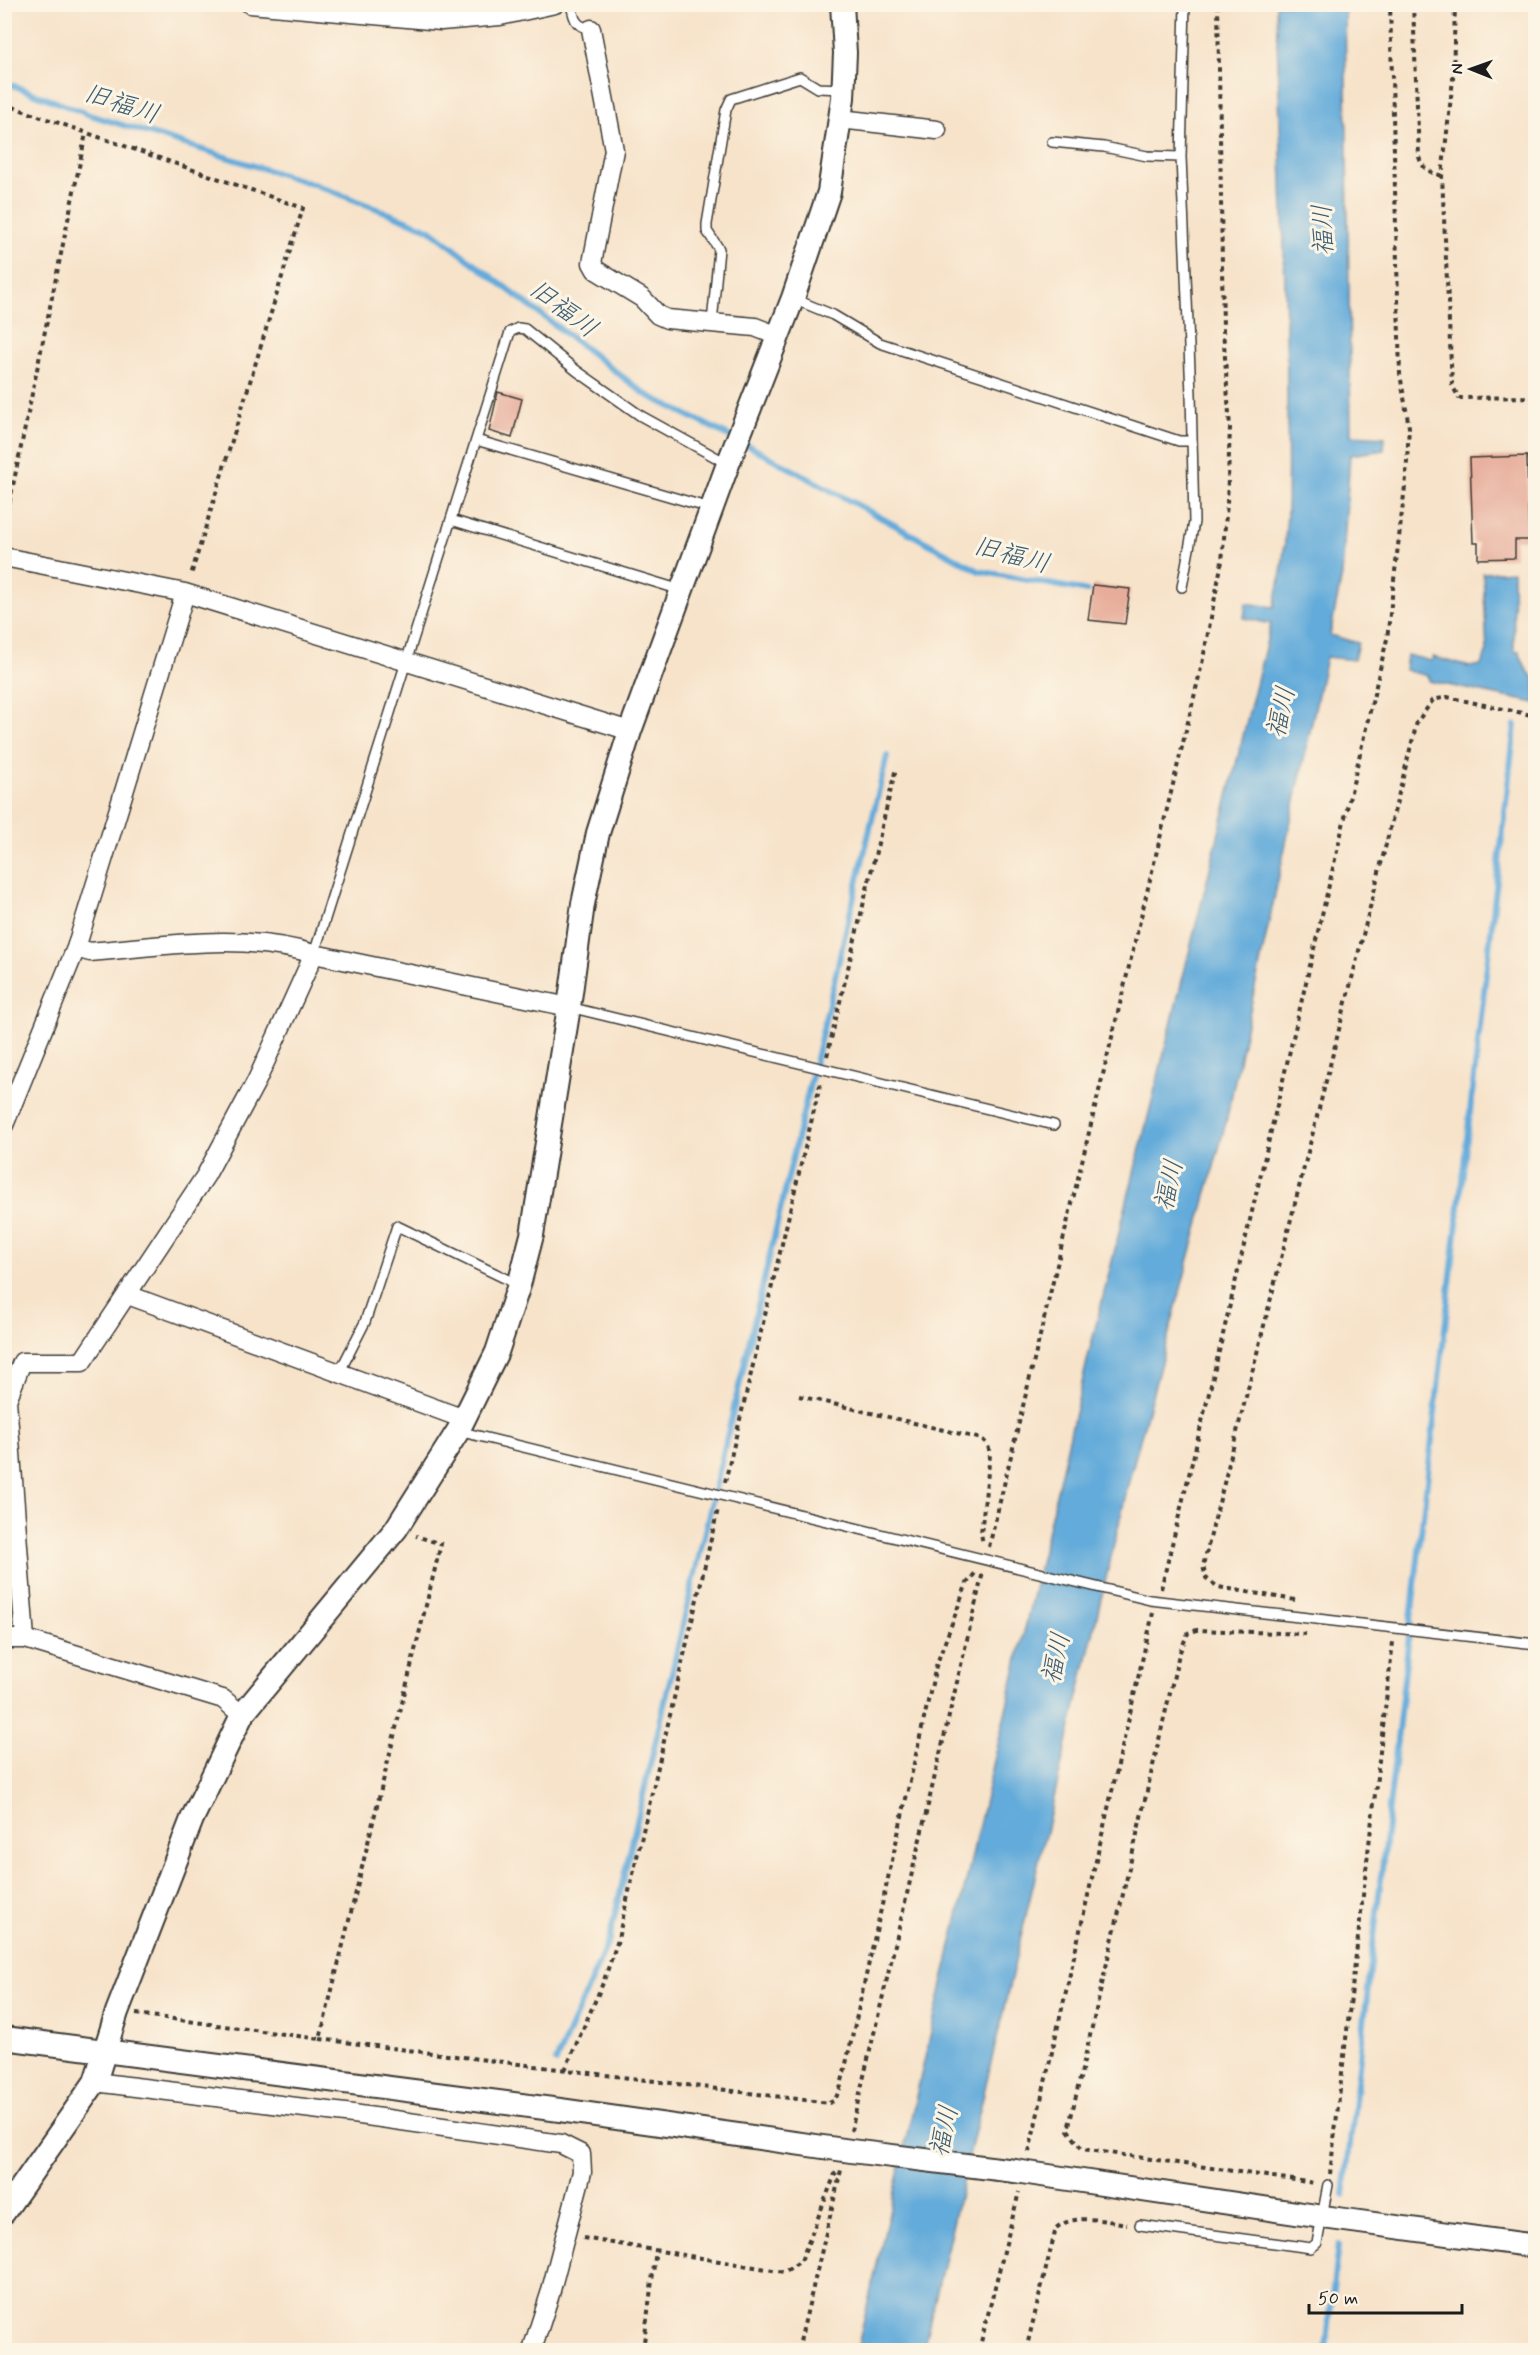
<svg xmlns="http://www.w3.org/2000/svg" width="1540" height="2355" font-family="Mynerve,'Klee One',sans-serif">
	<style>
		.water { fill: #64abda; stroke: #40647b; stroke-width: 1.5 }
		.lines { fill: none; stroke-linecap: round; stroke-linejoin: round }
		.stream { stroke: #64abda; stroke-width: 6 }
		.building { fill: #e7ac9a }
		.service-casing { stroke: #3d3a36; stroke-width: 12 }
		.minor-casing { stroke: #3d3a36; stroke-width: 21 }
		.tertiary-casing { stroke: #3d3a36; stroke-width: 26 }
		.path { stroke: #3d3a36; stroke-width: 4; stroke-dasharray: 4.5 4.5; stroke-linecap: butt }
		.service { stroke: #fff; stroke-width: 9 }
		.minor { stroke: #fff; stroke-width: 18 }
		.tertiary { stroke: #fff; stroke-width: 22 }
		.labels { text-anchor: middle; stroke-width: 6; stroke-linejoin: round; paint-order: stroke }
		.water-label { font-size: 26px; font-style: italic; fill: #3c5c71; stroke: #fcf5e5 }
	</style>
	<rect width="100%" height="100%" fill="#fcf5e5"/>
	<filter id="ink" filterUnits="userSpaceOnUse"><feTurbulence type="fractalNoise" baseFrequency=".0167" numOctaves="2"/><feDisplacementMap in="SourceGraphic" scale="12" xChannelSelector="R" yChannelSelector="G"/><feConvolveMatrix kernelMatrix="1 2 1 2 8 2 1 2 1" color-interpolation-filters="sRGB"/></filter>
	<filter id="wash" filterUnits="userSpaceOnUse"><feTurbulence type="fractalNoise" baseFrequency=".008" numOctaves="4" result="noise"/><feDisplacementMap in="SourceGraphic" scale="24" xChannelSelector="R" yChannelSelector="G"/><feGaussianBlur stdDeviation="1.35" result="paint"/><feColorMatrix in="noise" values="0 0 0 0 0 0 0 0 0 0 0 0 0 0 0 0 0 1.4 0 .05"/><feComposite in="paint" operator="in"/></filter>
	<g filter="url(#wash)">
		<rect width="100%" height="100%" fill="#f7e3ca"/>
		<path class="water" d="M 1276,5 L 1345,5 L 1351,435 L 1385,437 L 1384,450 L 1350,455 L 1342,575 L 1330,635 L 1358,643 L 1354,660 L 1326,657 L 1226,1122 L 1130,1477 L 923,2350 L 857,2350 L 1088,1357 L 1271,624 L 1244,618 L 1246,603 L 1274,607 C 1292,538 1287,466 1287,395 C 1286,265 1280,135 1276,5 Z
			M 1513,571 L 1514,651 L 1519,652 L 1527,670 L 1535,679 L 1535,703 L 1429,681 L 1428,676 L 1405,670 L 1407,655 L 1431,661 L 1433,657 L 1470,667 L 1481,665 L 1487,651 L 1483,573 Z"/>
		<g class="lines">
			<path class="stream" d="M 4,82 L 90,115 L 316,185 L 429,229 L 645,394 L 751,447 L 979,571 L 1087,591
				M 556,2062 L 609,1940 L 887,756
				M 1344,2195 L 1515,725
				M 1326,2350 L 1338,2245"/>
		</g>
		<g id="blocks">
			<path class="building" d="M 498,392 L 522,399 L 512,438 L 489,431 Z
				M 1527,456 L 1529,540 L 1515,540 L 1515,558 L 1478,559 L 1478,543 L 1473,543 L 1470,458 Z
				M 1093,585 L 1130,589 L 1125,624 L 1088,620 Z"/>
		</g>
	</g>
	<g filter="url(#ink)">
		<use href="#blocks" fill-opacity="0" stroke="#3d3a36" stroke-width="1.5"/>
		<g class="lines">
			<defs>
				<path id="service" d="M 571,4 C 574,19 575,26 591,29
					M 1052,142 L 1104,147 L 1147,156 L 1181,157
					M 794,299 L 833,315 L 880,343 L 1179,441 L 1191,441
					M 712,323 L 719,249 L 707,231 L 707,224 L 726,110 L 731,99 L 800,77 L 818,88 L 843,89
					M 476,440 L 710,508
					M 451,520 L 681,590
					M 1182,587 L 1194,522 L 1191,394 L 1181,157 L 1185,4
					M 314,954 L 510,332 L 518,328 L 525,329 L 577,371 L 641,416 L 728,464
					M 569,1007 L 1054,1125
					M 339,1373 L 365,1322 L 397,1226 L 519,1285
					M 458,1431 L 1150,1600 L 1536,1644
					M 1140,2225 L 1311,2248 L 1317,2243 L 1328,2185"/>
				<path id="minor" d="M 250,4 L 441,21 L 500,16 L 555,4
					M 591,29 L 614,150 L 592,263 L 596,270 L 642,298 L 658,315 L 667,319 L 755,327 L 778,336
					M 840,119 L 937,130
					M 4,557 L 185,593 L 630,731
					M 76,948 L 90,952 C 164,946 242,932 314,954 L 569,1007
					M 4,1125 L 76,948 L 185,593
					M 128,1295 L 464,1419
					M 4,1639 L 25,1639 L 223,1699 L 242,1715
					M 25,1639 L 7,1400 L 22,1362 L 82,1362 L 206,1175 L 257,1080 L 314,954
					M 95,2082 L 353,2114 L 561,2144 L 581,2154 L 582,2172 L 550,2294 L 532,2350"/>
				<path id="tertiary" d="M 4,2038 L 560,2110 L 851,2151 L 1015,2171 L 1323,2217 L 1536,2246
					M 4,2212 L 95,2082 L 117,2012 L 192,1819 L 242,1715 L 396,1529 L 458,1431 L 497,1352 L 519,1285 L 532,1235 L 569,1007 L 583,904 L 598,833 L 630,731 L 728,464 L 793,298 L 829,192 L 843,98 L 845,53 L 842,4"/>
			</defs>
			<use href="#service" class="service-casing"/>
			<use href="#minor" class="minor-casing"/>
			<use href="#tertiary" class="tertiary-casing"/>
			<path class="path" d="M 1413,4 L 1419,157 C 1423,170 1429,172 1442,176
				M 1455,4 L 1453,79 L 1442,176 L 1452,385 L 1459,398 L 1536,397
				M 4,104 L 303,208 L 191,575
				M 4,529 L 86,133
				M 827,1056 L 896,768
				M 799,1396 L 982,1439 L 988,1445 L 990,1455 L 981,1533 L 983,1544
				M 725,1482 L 821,1081
				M 989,1547 L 1202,664 L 1222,561 L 1227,503 L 1230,428 L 1223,330 L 1218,4
				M 1161,1589 L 1212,1381 L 1387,639 L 1406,478 L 1409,427 L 1400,374 L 1390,4
				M 1295,1600 L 1218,1587 L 1206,1578 L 1203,1566 L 1417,722 L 1433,700 L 1447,697 L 1536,716
				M 1306,1634 L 1197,1630 L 1188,1633 L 1179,1654 L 1068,2130 L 1082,2149 L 1314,2183
				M 136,2014 L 320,2039 L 441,1544 L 416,1536
				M 320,2039 L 829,2103 L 835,2100 L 841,2086 L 936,1666 L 967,1583 L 976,1572
				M 565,2070 L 603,1983 L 617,1943 L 718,1509
				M 851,2131 L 983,1572
				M 1029,2152 L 1153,1613
				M 1330,2174 L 1393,1642
				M 583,2238 L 784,2272 L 801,2261 L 837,2169
				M 643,2350 L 656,2250
				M 798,2350 L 841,2170
				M 979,2350 L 1019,2192
				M 1026,2350 L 1056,2228 C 1074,2213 1105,2221 1127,2224"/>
			<use href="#service" class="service"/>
			<use href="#minor" class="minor"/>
			<use href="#tertiary" class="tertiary"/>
		</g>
	</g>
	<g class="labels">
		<g class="water-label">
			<text transform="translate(122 103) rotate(18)" y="9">旧福川</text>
			<text transform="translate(1322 230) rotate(-92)" y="9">福川</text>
			<text transform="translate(564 308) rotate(37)" y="9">旧福川</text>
			<text transform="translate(1012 554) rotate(15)" y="9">旧福川</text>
			<text transform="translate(1280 712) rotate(-77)" y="9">福川</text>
			<text transform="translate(1168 1185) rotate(-77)" y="9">福川</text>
			<text transform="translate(1055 1658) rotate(-77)" y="9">福川</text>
			<text transform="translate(943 2131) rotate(-77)" y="9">福川</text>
		</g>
	</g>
	<rect width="1540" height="2355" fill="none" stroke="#fcf5e5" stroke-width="24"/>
	<g transform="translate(1471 69) rotate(271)" stroke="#fcf5e5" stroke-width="4.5" paint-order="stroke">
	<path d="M0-4.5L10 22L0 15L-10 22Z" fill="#1c1c1c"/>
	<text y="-9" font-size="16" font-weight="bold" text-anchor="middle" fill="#1c1c1c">N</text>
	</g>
	<path d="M1309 2304v9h153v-9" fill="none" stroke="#1c1c1c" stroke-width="3"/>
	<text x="1318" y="2304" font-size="18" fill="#1c1c1c" stroke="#fcf5e5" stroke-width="4.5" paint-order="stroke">50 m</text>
</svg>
